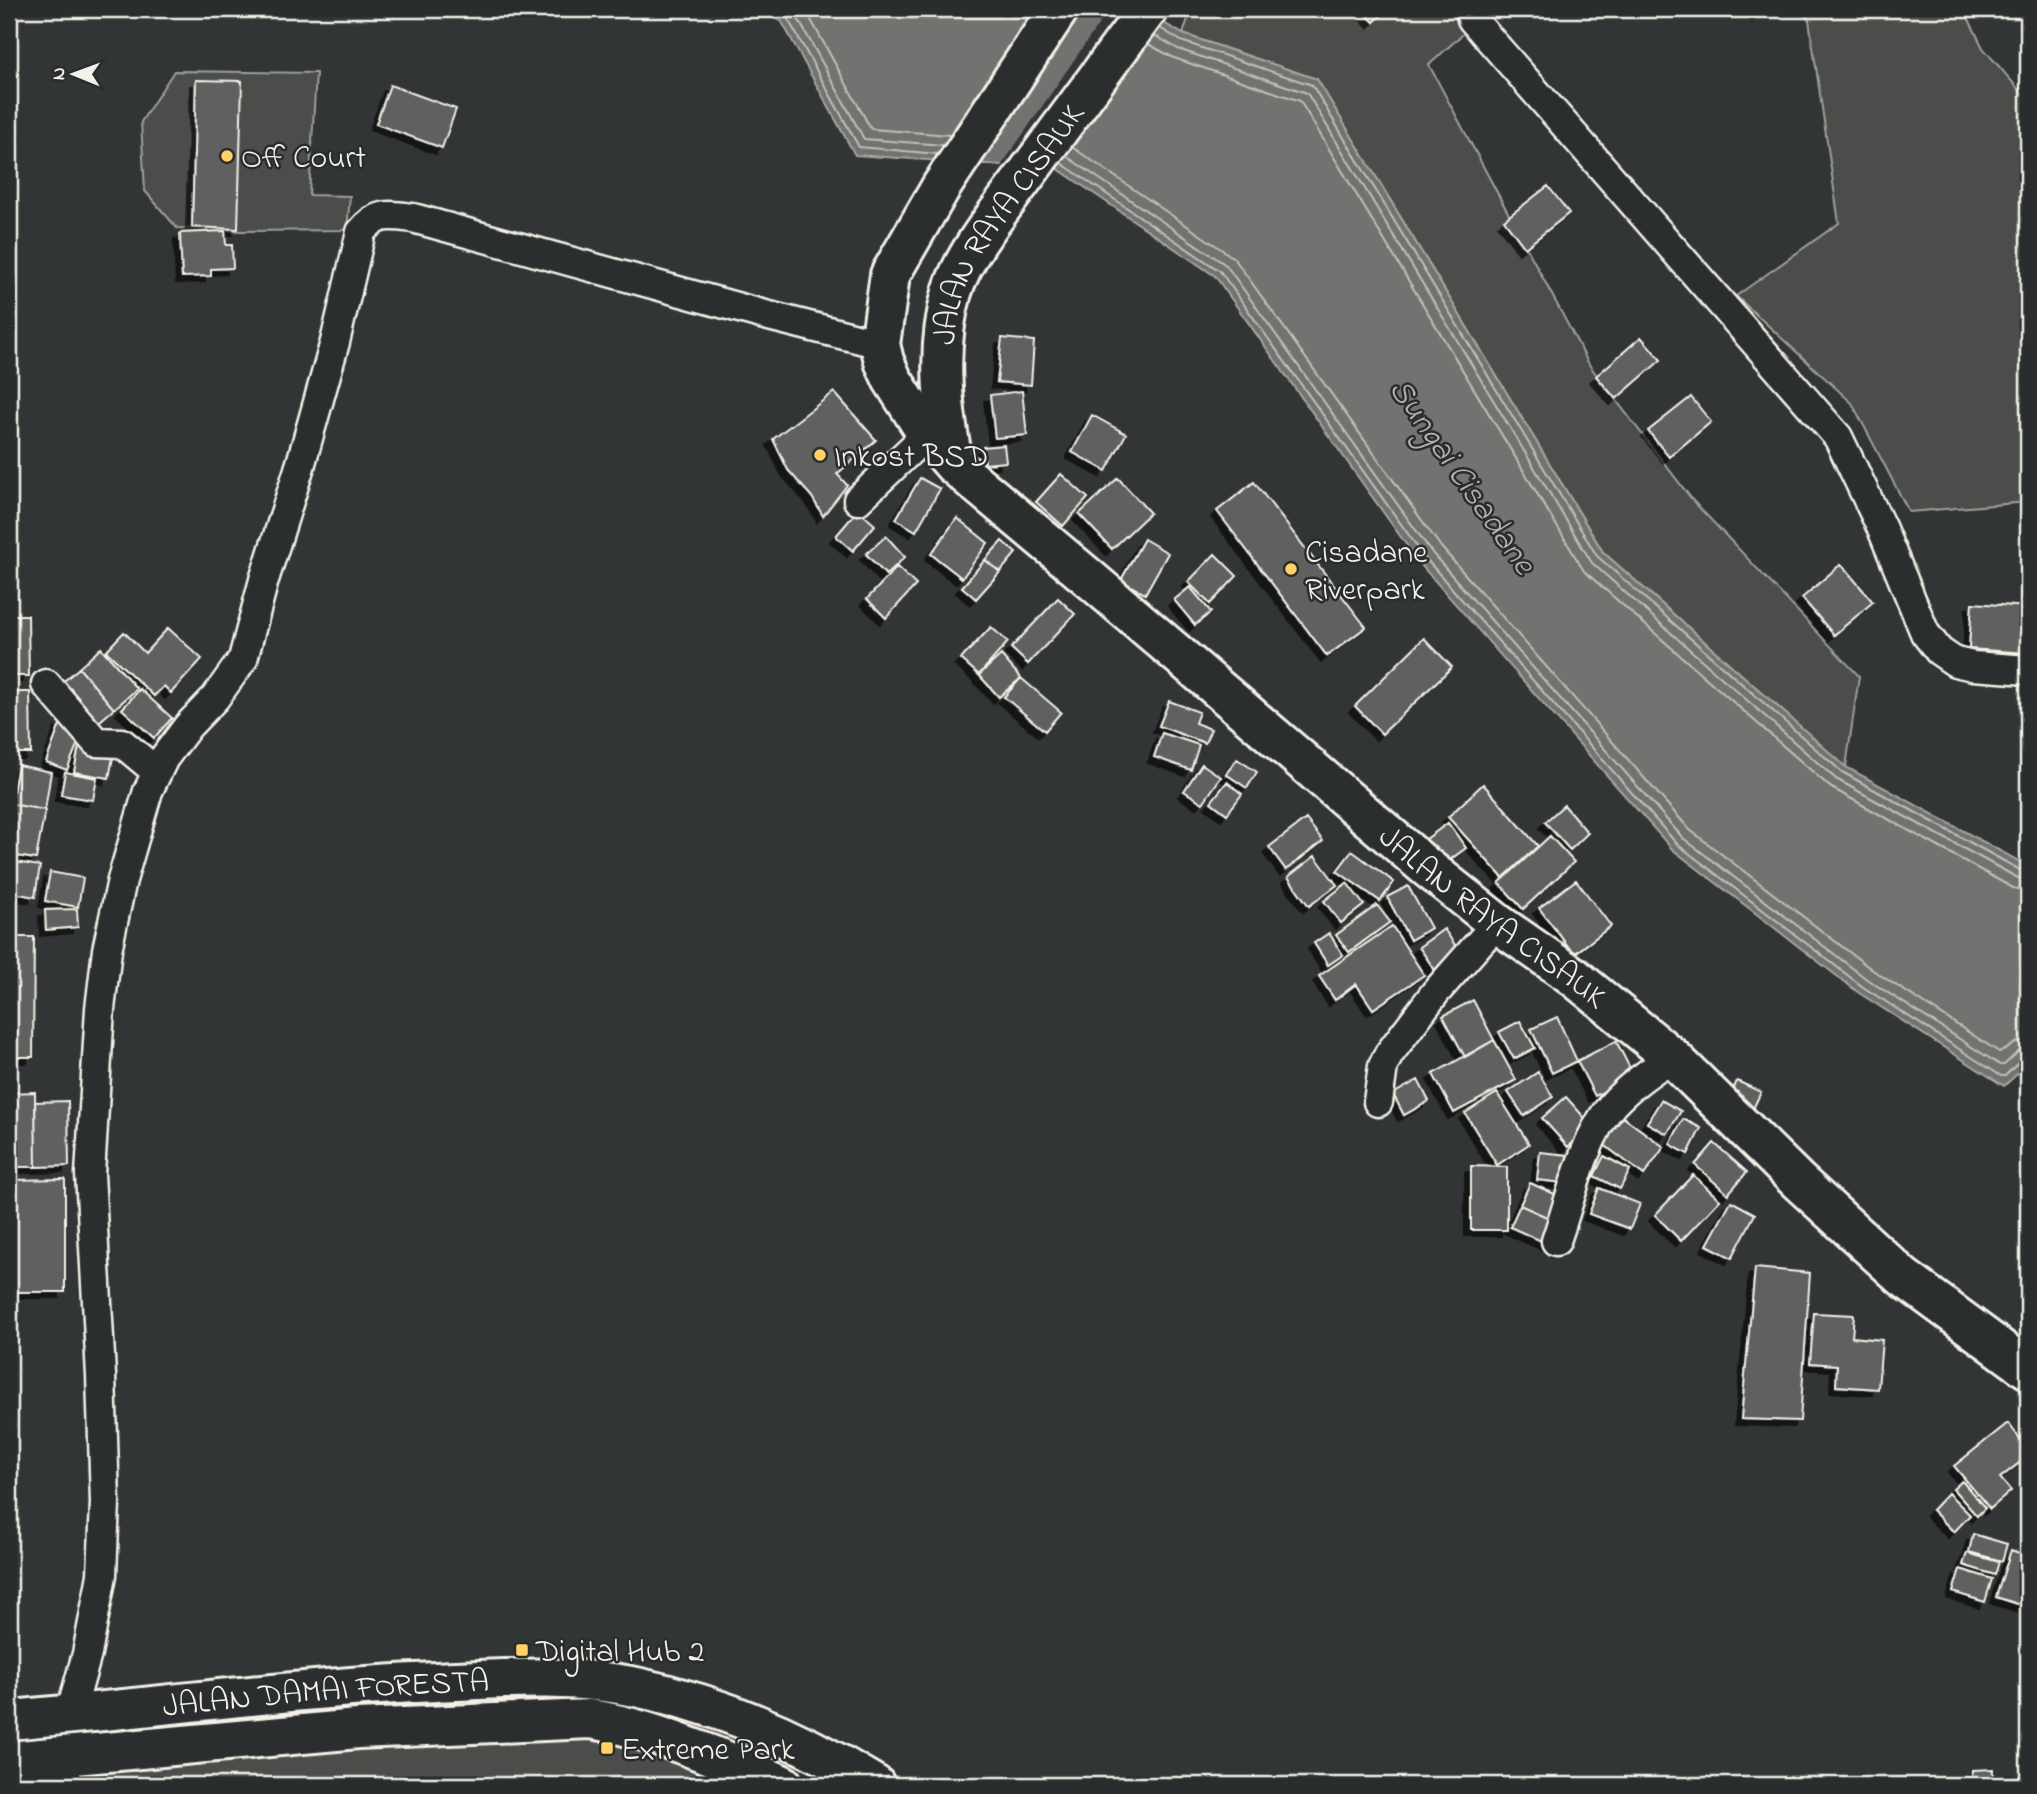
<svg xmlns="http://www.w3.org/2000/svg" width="2037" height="1794" font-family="'Indie Flower',sans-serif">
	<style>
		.green { fill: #4b4d4c; stroke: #a09f9a; stroke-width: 2 }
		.water { fill: #727370; stroke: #a6a5a0; stroke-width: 2 }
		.pier { fill: #323535 }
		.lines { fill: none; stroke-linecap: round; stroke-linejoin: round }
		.shore { stroke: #c0bfb8; stroke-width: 2 }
		.building { fill: #5f605f; stroke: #f4f1e8; stroke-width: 2; filter: url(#shadow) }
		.street-casing { stroke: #f4f1e8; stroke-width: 33 }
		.secondary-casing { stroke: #f4f1e8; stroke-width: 44 }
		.street { stroke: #2a2d2e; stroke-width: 28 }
		.secondary { stroke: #2a2d2e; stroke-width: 38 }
		.poi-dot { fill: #ffd166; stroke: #2a2d2e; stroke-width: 2.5 }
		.labels { text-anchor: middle; stroke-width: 5; stroke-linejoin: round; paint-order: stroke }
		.poi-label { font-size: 32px; fill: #f4f1e8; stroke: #2a2d2e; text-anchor: start }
		.street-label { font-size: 32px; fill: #f4f1e8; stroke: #2a2d2e }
		.water-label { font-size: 33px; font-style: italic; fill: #b3b2ac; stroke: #2a2d2e }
	</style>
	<defs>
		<filter id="shadow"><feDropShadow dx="-6" dy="6" stdDeviation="0" flood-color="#0009"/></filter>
	</defs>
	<rect width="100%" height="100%" fill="#323535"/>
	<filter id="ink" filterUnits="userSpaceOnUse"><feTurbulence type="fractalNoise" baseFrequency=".0143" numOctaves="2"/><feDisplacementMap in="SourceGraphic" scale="14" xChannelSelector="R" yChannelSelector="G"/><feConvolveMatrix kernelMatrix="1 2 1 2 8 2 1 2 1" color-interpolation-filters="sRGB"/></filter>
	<g filter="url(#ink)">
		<path class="green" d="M 1191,9 L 1490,9 L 1429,65 L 1590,366 L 1694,502 L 1859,676 L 1846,767 L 1603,552 L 1317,79 L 1183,34 Z
			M 1799,9 L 1964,9 L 1983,48 L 2028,100 L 2028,502 L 1909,512 L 1852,403 L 1736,296 L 1839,223 L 1809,20 Z
			M 174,71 L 316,73 L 309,195 L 350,196 L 347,230 L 241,231 L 177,228 L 145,191 L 141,122 Z
			M 488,1728 L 617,1738 L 740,1785 L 81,1785 L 82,1766 Z"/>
		<path class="water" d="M 764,9 L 1140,9 L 1183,34 L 1317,79 L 1603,552 L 1846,767 L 2028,866 L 2028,1064 L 2004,1086 L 1859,993 L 1672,849 L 1420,564 L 1215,276 L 1058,169 L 855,155 L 782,22 Z"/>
		<path class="pier" d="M 1109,9 L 1147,9 L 1160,17 L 1053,173 L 999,169 Z"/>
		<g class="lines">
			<path class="shore" d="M 776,9 L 788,19 L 859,147 L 938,154
				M 791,9 L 796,15 L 864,139 L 943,145
				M 805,9 L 871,129 L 950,135
				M 1160,28 L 1181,41 L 1312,85 L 1597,556 L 1842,772 L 2022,871 L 2028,872
				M 1154,35 L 1178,49 L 1307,93 L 1592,563 L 1836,779 L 2018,878 L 2028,881
				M 1148,44 L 1174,58 L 1300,101 L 1584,571 L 1830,787 L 2013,888 L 2028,891
				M 1072,147 L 1234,258 L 1441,547 L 1690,830 L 1874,971 L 1999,1052 C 2009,1051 2013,1040 2028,1040
				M 1066,156 L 1226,265 L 1433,554 L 1683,838 L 1868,980 L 2000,1065 L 2004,1065 L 2018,1052 L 2028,1050
				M 1061,163 L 1220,271 L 1426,559 L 1677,844 L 1863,987 L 2001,1076 L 2005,1076 L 2021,1060 L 2028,1059"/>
		</g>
		<path class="building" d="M 1361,9 L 1388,9 L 1374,22 Z
			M 196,80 L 242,81 L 238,229 L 192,227 Z
			M 390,85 L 456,109 L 442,148 L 376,124 Z
			M 1548,186 L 1569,213 L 1525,248 L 1504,220 Z
			M 225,231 L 226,245 L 232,245 L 233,268 L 211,269 L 211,276 L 182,277 L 180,233 Z
			M 1641,337 L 1661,360 L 1616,399 L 1596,376 Z
			M 1002,338 L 1034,341 L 1031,385 L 997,382 Z
			M 1022,391 L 1027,435 L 995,438 L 990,395 Z
			M 834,392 L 876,440 L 837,474 L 847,485 L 823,516 L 812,497 L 788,470 L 773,439 Z
			M 1691,397 L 1711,422 L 1669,457 L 1648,431 Z
			M 1092,415 L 1126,434 L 1106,471 L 1072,452 Z
			M 1004,445 L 1006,462 L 985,464 L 983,447 Z
			M 1061,474 L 1088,498 L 1063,526 L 1036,502 Z
			M 920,478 L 940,489 L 916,531 L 896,519 Z
			M 1118,478 L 1150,513 L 1112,549 L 1079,514 Z
			M 1254,482 L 1366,627 L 1327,656 L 1217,511 Z
			M 858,510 L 875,525 L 853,551 L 836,536 Z
			M 957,518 L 988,543 L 962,578 L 931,554 Z
			M 886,536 L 905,557 L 886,575 L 866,554 Z
			M 1144,539 L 1168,553 L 1145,594 L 1121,580 Z
			M 1002,541 L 1016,553 L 1000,572 L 985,560 Z
			M 1215,554 L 1237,576 L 1210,604 L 1188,582 Z
			M 985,560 L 1000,572 L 976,599 L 962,587 Z
			M 1841,564 L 1873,602 L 1834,635 L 1802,598 Z
			M 897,567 L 916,585 L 886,618 L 867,599 Z
			M 1190,587 L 1211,612 L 1195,625 L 1174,600 Z
			M 1058,598 L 1075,614 L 1028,664 L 1011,648 Z
			M 1972,603 L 2028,607 L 2028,653 L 1969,649 Z
			M 9,615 L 28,615 L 29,676 L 9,676 Z
			M 991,627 L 1008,642 L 979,675 L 961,659 Z
			M 168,628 L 202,659 L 171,693 L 164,686 L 154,696 L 106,651 L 124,632 L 145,653 Z
			M 1424,638 L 1452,667 L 1382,734 L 1355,706 Z
			M 101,648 L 137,689 L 114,709 L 79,668 Z
			M 1001,655 L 1021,678 L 999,697 L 979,675 Z
			M 79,668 L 114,709 L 93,727 L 57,687 Z
			M 1021,678 L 1061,712 L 1045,731 L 1004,697 Z
			M 140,689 L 172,718 L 154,738 L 122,709 Z
			M 9,692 L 30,692 L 31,753 L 9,753 Z
			M 1169,701 L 1199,712 L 1195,723 L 1211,729 L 1205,743 L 1159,726 Z
			M 61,722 L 83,730 L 67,770 L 46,762 Z
			M 1162,733 L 1199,745 L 1191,770 L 1154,757 Z
			M 79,746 L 114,752 L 109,778 L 74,772 Z
			M 1237,759 L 1257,772 L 1247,788 L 1226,774 Z
			M 1202,764 L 1221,777 L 1203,803 L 1184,791 Z
			M 18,765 L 51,772 L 45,810 L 11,804 Z
			M 65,772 L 97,778 L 93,800 L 61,795 Z
			M 1227,782 L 1242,794 L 1227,814 L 1211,802 Z
			M 1483,784 L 1538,846 L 1503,878 L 1448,817 Z
			M 11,804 L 45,810 L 36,859 L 9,855 L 9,815 Z
			M 1564,805 L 1588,833 L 1570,850 L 1545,822 Z
			M 1306,819 L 1323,841 L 1286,870 L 1269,847 Z
			M 1448,823 L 1466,848 L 1436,870 L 1418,845 Z
			M 1550,836 L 1574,862 L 1523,909 L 1499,883 Z
			M 1352,851 L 1394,882 L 1380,901 L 1337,871 Z
			M 1315,856 L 1337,885 L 1309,906 L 1288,877 Z
			M 9,861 L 40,866 L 35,897 L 9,892 Z
			M 50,872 L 83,878 L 78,907 L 45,901 Z
			M 1576,880 L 1611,926 L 1574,954 L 1539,908 Z
			M 1347,883 L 1364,905 L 1341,923 L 1324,901 Z
			M 1408,886 L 1431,928 L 1410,940 L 1387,897 Z
			M 1377,905 L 1390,922 L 1349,952 L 1336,935 Z
			M 77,909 L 78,927 L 46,930 L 45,910 Z
			M 1392,926 L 1424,975 L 1373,1009 L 1356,984 L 1335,1000 L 1319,976 Z
			M 1444,929 L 1462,955 L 1437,973 L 1419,947 Z
			M 1329,933 L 1343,955 L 1328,965 L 1314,943 Z
			M 9,937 L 34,937 L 33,1057 L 9,1057 Z
			M 1473,1000 L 1494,1040 L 1465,1057 L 1443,1016 Z
			M 1557,1017 L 1577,1061 L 1552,1073 L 1531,1029 Z
			M 1520,1021 L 1535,1048 L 1514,1059 L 1499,1032 Z
			M 1494,1040 L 1516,1080 L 1454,1113 L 1433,1074 Z
			M 1616,1041 L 1634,1076 L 1595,1096 L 1577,1061 Z
			M 1538,1072 L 1553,1097 L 1524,1116 L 1508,1092 Z
			M 1418,1080 L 1429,1101 L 1404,1115 L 1393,1094 Z
			M 1737,1081 L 1761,1092 L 1753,1109 L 1729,1098 Z
			M 35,1092 L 36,1167 L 9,1167 L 9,1093 Z
			M 1497,1093 L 1529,1144 L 1497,1165 L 1465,1113 Z
			M 1566,1097 L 1591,1125 L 1568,1147 L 1542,1118 Z
			M 1661,1100 L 1681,1111 L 1667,1134 L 1647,1123 Z
			M 68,1101 L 69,1166 L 36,1167 L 35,1102 Z
			M 1623,1117 L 1664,1147 L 1644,1175 L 1603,1144 Z
			M 1683,1119 L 1701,1128 L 1688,1154 L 1670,1144 Z
			M 1714,1143 L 1747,1172 L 1728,1194 L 1695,1165 Z
			M 1540,1152 L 1568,1155 L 1564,1183 L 1537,1180 Z
			M 1604,1156 L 1630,1170 L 1620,1189 L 1594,1176 Z
			M 1471,1166 L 1507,1167 L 1507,1230 L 1471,1230 Z
			M 1693,1175 L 1720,1200 L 1681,1241 L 1655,1215 Z
			M 65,1179 L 65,1292 L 9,1292 L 9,1180 Z
			M 1530,1183 L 1568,1200 L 1558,1222 L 1520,1205 Z
			M 1599,1188 L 1640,1204 L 1630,1229 L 1589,1214 Z
			M 1731,1201 L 1755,1214 L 1732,1258 L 1707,1245 Z
			M 1520,1205 L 1558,1222 L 1548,1244 L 1510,1227 Z
			M 1755,1268 L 1810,1273 L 1800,1421 L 1741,1419 Z
			M 1814,1313 L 1854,1315 L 1852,1337 L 1882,1340 L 1878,1389 L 1836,1386 L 1837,1365 L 1810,1363 Z
			M 2008,1423 L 2028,1449 L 2028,1456 L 2000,1478 L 2011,1491 L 1990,1509 L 1954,1466 Z
			M 1962,1481 L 1985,1508 L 1977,1516 L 1953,1489 Z
			M 1948,1493 L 1970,1515 L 1954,1532 L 1932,1510 Z
			M 1973,1534 L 2007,1544 L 2002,1561 L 1969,1552 Z
			M 2011,1550 L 2028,1556 L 2028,1592 L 2024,1606 L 1996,1597 Z
			M 1967,1553 L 1999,1562 L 1995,1575 L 1963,1565 Z
			M 1960,1569 L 1992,1579 L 1985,1602 L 1953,1592 Z
			M 1993,1769 L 1992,1785 L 1972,1785 L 1972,1770 Z"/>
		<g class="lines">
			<defs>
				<path id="street" d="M 1470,9 L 1472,19 L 1838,437 L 1882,529 L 1925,633 L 1939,651 L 1955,662 L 1973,666 L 2028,670
					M 858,500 L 940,422
					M 46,684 L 96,742 L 122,743 L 157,772
					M 1378,1102 L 1383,1066 L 1389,1054 L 1435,993 L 1497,923
					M 1556,1241 C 1571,1198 1583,1140 1612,1105 C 1629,1086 1651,1071 1672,1057
					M 70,1715 L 87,1654 L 102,1575 L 105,1502 L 101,1375 L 90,1174 L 100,1009 L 107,950 L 122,880 L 148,791 L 164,758 L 188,726 L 215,698 L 243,659 L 264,580 L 301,463 L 335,342 L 361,232 C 377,212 390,215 413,218 L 765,315 L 880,344
					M 64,1756 L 67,1785"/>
				<g id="secondary">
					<path id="s1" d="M 1059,9 L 941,187 L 890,275 L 880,344 L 884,361 L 892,379 L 927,434 L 954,465 L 1089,578 L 1425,866 L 1497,923 L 1573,976 L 1672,1057 L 1798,1181 L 1903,1277 L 2028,1369"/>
					<path id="s2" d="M 953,461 C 942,405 936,347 952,292 C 964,253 1001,209 1025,176 C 1066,120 1107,64 1148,9"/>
					<path id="s3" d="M 9,1720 C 151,1708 293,1688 436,1682 C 503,1679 570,1674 636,1687 C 721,1705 802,1740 875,1785"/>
					<path d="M 9,1761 L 358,1729 L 590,1719 C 632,1725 669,1739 708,1754 C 734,1764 759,1773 783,1785"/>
				</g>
			</defs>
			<use href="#street" class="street-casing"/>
			<use href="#secondary" class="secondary-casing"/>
			<use href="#street" class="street"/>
			<use href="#secondary" class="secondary"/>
		</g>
	</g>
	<g class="poi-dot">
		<circle cx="227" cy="156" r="7"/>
		<circle cx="820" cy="455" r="7"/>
		<circle cx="1291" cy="569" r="7"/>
		<rect x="515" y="1643" width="14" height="14" rx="3.5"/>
		<rect x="600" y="1741" width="14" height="14" rx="3.5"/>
	</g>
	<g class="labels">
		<g class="poi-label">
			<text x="241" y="167">Off Court</text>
			<text x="834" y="466">Inkost BSD</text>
			<text x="1305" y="562">Cisadane<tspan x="1305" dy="37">Riverpark</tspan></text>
			<text x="536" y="1661">Digital Hub 2</text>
			<text x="621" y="1759">Extreme Park</text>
		</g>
		<g class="street-label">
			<text dy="11" stroke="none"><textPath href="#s2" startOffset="256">JALAN RAYA CISAUK</textPath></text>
			<text dy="11" stroke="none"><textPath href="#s1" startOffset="1232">JALAN RAYA CISAUK</textPath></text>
			<text dy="11" stroke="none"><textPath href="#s3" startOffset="318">JALAN DAMAI FORESTA</textPath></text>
		</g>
		<g class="water-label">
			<text transform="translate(1464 475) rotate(55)" y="12">Sungai Cisadane</text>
		</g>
	</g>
	<rect width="2037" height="1794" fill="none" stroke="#2a2d2e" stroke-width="35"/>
	<rect x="18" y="18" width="2002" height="1759" fill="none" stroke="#f4f1e8" stroke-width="2.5" filter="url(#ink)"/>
	<g transform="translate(74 74) rotate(271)" stroke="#2a2d2e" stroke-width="5" paint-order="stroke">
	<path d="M0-5L12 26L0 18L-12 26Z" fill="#f4f1e8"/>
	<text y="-10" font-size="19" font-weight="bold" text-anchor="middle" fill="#f4f1e8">N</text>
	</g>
</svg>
